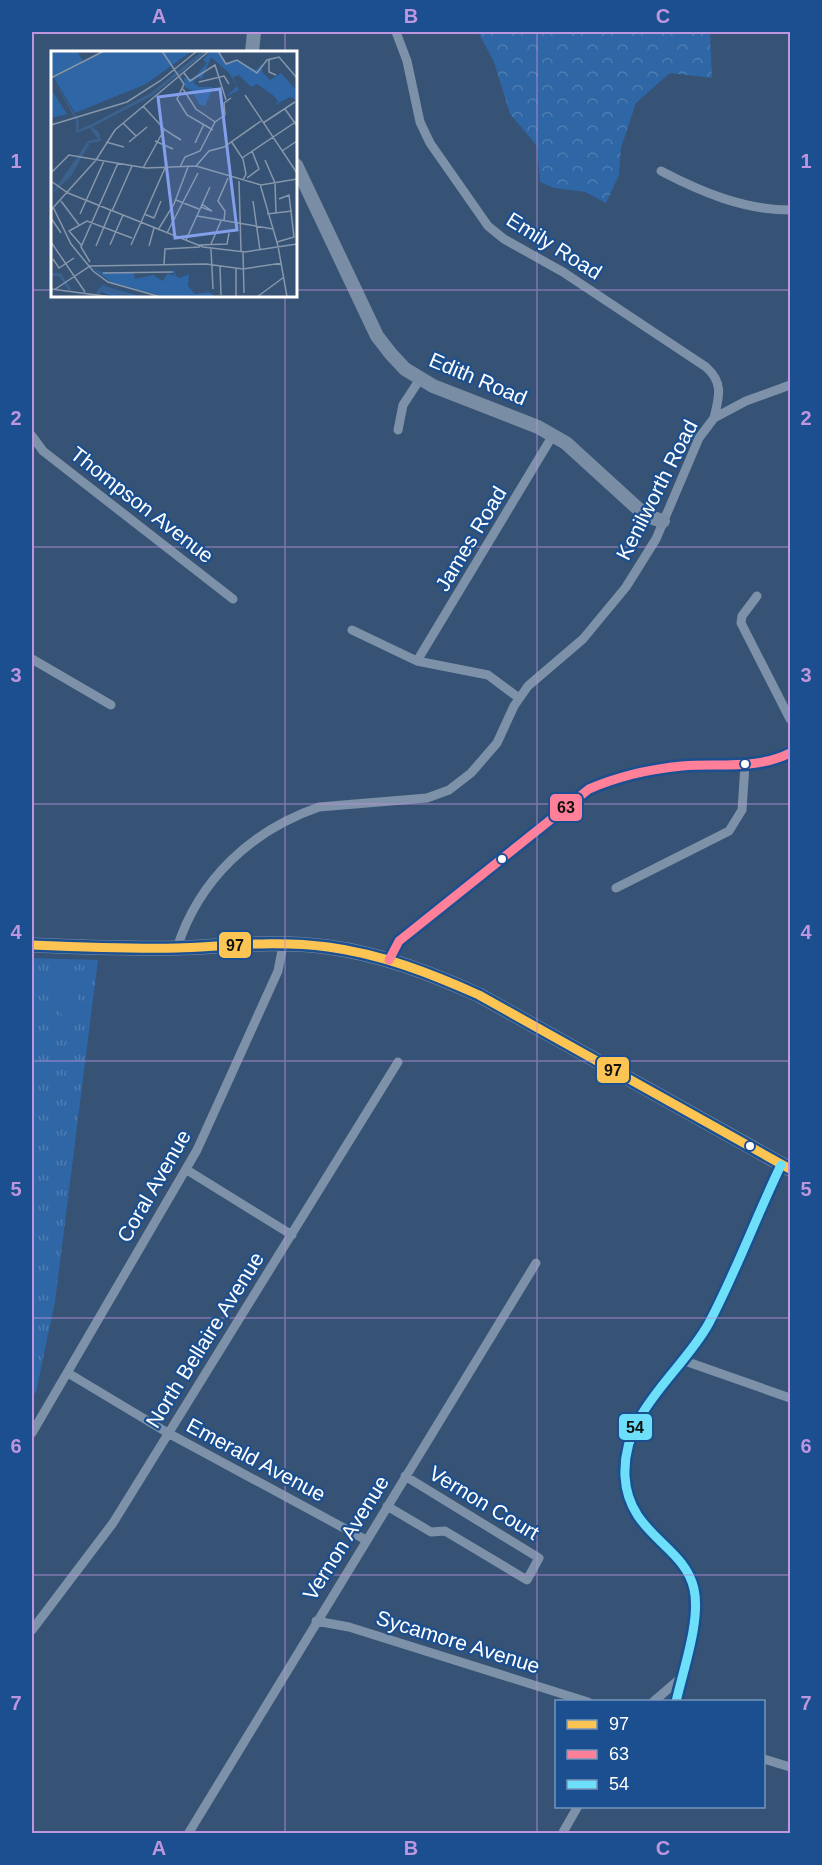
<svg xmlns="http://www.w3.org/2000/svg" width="822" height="1865" font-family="Helvetica,sans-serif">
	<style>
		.grass { fill: url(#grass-tufts) }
		.forest { fill: url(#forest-crowns) }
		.pitch { fill: #2f66a5 }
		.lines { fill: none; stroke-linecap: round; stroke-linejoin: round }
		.street { stroke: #7d92a8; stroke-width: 9 }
		.secondary { stroke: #798da4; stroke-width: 14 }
		.primary { stroke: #7d8ea7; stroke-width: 15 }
		.bus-1-casing { stroke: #1b4f8f; stroke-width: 14 }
		.bus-2-casing { stroke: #1b4f8f; stroke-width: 14 }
		.bus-3-casing { stroke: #1b4f8f; stroke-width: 14 }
		.bus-1 { stroke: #fcc553; stroke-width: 9 }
		.bus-2 { stroke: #ff8098; stroke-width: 9 }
		.bus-3 { stroke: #6ddff8; stroke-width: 9 }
		.grid { fill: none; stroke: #bd96df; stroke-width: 1.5; stroke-opacity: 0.55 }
		.bus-dot { fill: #fff; stroke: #1b4f8f; stroke-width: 2 }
		.labels { text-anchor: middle; stroke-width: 4.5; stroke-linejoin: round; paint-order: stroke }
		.street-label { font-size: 21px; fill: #fff; stroke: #1b4f8f }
		.inset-river { fill: none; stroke: #3b618d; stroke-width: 3 }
		.inset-road { fill: none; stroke: #8697ac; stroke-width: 1.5 }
		.view { fill: #839eea; fill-opacity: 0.15; stroke: #839eea; stroke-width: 3 }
		.inset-edge { fill: none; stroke: #fff; stroke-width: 3 }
		.line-badge { stroke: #1b4f8f; stroke-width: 2 }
		.pale-badge-label { font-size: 16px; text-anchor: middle; font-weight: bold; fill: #111 }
		.neatline { fill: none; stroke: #bd96df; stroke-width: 2 }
		.grid-label { font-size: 20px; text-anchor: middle; font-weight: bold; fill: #bd96df }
	</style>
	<defs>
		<pattern id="grass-tufts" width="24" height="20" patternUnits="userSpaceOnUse" patternTransform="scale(1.5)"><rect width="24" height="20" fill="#2f66a5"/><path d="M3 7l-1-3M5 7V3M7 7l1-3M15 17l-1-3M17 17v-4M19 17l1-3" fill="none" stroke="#4e7db2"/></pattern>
		<pattern id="forest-crowns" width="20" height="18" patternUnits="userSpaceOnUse" patternTransform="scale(1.5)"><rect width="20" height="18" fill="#2f66a5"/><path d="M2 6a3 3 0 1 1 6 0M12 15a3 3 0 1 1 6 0" fill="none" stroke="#4e7db2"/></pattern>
	</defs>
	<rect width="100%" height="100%" fill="#365274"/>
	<path class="grass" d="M 32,958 L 98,960 L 55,1302 L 36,1392 L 32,1396 Z"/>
	<path class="forest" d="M 478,32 L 710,32 L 712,78 L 670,73 L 636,103 L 621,148 L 619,175 L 606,203 L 585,192 L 554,188 L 540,182 L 537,146 L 510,114 L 494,62 Z"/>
	<path class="pitch" d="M 64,976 L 85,1011 L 67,1023 L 45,988 Z"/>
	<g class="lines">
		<path class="street" d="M 396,32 L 407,61 L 420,122 L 430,143 L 488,226 L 504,239 L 563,272 L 706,367 C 724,383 719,397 714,418
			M 661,171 C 701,192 744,210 790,210
			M 398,430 L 403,405 L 420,379
			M 32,436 L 43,451 L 233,599
			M 757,596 L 742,616 L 741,623 L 790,719
			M 352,630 L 417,661 L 488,675 L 519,698
			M 32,659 L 111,705
			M 417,661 L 553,435
			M 616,888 L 729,831 L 742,810 L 745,765
			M 177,948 C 199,879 252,830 319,807 L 427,798 L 449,790 L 471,773 L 497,743 L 514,706 L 528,686 L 583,639 L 626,587 L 656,539 L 699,438 L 714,418 L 746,401 L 790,385
			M 389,960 L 399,941 L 589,789 C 619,776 650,769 682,766 C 719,763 756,770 790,753
			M 187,1170 L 292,1235
			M 682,1360 L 790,1398
			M 68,1373 L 168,1433 L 366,1540
			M 32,1433 L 197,1150 L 278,971 L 283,945
			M 387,1506 L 431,1532 L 445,1531 L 527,1580 L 539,1558 L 405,1476
			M 316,1621 L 349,1627 L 588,1702
			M 32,1630 L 113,1523 L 398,1062
			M 653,1702 L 682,1677
			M 676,1702 C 683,1670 701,1620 694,1589 C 684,1544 628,1535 625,1476 C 622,1411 681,1374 709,1323 C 736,1272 756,1217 781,1165
			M 764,1759 L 790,1767
			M 188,1834 L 536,1263
			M 562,1834 L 578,1806"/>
		<path class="secondary" d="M 252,52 L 254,32
			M 296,165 L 377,336 L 391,354 L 405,369 L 433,386 L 538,427 L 566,443 L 646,516 L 663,521"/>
		<path class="primary" d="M 32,945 C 80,947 129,949 177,948 C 227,946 278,940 328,947 C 381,954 430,973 479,995 L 790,1169"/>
		<defs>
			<path id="bus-1" d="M 32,945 C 80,947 129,949 177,948 C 227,946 278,940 328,947 C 381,954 430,973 479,995 L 790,1169"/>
			<path id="bus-2" d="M 389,960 L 399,941 L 589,789 C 619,776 650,769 682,766 C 719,763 756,770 790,753"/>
			<path id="bus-3" d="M 676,1702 C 683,1670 701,1620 694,1589 C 684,1544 628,1535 625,1476 C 622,1411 681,1374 709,1323 C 736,1272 756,1217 781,1165"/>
		</defs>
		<use href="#bus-1" class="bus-1-casing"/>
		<use href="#bus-2" class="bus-2-casing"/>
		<use href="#bus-3" class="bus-3-casing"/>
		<use href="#bus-1" class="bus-1"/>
		<use href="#bus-2" class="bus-2"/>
		<use href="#bus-3" class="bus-3"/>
	</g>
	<path class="grid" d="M 285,32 L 285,52M 537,32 L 537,1834M 32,290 L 52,290M 296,290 L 790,290M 285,296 L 285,1834M 32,547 L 790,547M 32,804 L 790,804M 32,1061 L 790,1061M 32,1318 L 790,1318M 32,1575 L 790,1575"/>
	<g class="bus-dot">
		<circle cx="745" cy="764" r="5"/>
		<circle cx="502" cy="859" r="5"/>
		<circle cx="750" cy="1146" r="5"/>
	</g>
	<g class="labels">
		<g class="street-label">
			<text transform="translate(554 246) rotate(32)" y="7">Emily Road</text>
			<text transform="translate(478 379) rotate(23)" y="7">Edith Road</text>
			<text transform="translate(657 490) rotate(-63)" y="7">Kenilworth Road</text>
			<text transform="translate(142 505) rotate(38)" y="7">Thompson Avenue</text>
			<text transform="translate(471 539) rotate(-59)" y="7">James Road</text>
			<text transform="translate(154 1186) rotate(-60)" y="7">Coral Avenue</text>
			<text transform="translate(205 1340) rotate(-58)" y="7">North Bellaire Avenue</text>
			<text transform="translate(256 1460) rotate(28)" y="7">Emerald Avenue</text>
			<text transform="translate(484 1503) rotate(31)" y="7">Vernon Court</text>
			<text transform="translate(346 1538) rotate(-58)" y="7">Vernon Avenue</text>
			<text transform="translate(458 1642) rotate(17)" y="7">Sycamore Avenue</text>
		</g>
	</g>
	<g transform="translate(51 51)">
		<rect width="246" height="246" fill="#365274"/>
		<path d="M 0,0 L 26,0 L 32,10 L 0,26 ZM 54,0 L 141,0 L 95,33 L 24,62 L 3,27 ZM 52,234 L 60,237 L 92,246 L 64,246 L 46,239 Z" fill="#2f66a5"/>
		<path d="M 159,0 L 167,0 L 175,13 L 185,9 L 205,19 L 211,13 L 211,21 L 219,29 L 230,22 L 246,40 L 246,49 L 239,46 L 224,54 L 227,50 L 223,45 L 206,33 L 200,36 L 188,24 L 182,26 L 188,39 L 175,46 L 186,35 L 178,22 L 160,6 L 151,28 L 147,26 L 142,31 L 148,36 L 162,36 L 154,55 L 149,54 L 140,39 L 134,36 L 133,27 L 142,28 L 156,12 L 152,9 ZM 40,216 L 52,222 L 83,222 L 84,228 L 102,224 L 112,230 L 117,222 L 122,225 L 124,217 L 124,224 L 129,227 L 138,223 L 137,235 L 144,243 L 158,241 L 165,246 L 115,246 L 60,231 Z" fill="#2f66a5"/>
		<path d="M 0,38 L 16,63 L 0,67 Z" fill="#2f66a5"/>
		<path d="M 0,25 L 28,70 L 27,79 L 38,74 L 48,81 L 50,90 L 39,92 L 20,125 L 0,144 L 37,90 L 47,88 L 39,77 L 25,82 L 25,69 Z" fill="#3b618d"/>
		<path class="inset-river" d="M 40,75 L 101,43 L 154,0M 0,223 L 9,224 L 19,239M 46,243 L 52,237 L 79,246"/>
		<path class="inset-road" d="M 111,0 L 133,33 L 126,48 L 136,64 L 162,79M 167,0 L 175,13 L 186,9 L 206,22 L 216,9 L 228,6 L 246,27M 218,9 L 218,21 L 225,24M 133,22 L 139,30 L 164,14 L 175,49M 0,27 L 53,0M 148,31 L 173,25 L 178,33M 132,38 L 145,58 L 164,71M 194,44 L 246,122M 92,55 L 114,79 L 130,89M 234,58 L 246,75M 72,72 L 85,85M 212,72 L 244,51M 0,74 L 76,51 L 109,30 L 146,0M 104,90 L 122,98M 180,90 L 192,108 L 195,123 L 192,129M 55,91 L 73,96M 78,91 L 96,76M 144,92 L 153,73M 231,100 L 246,90M 191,107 L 246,70M 45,109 L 64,79 L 158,0M 214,109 L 224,132 L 225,162M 145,115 L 158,100 L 173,96 L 210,70M 129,116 L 134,106 L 149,100 L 164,71 L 174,64 L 173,52 L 180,47M 92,117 L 113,79M 0,122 L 18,104 L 95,117 L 145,115 L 210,134 L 246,128M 196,127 L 208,118 L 201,100M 0,130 L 17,142 L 152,196 L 194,201 L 246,193M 188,130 L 190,200M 209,133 L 227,195 L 236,246M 125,149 L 148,158M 10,150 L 28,174M 202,150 L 209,199M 2,156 L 20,193 L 42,220 L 57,231 L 110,246M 150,156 L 161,160 L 151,153M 0,159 L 45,109M 61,160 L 81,115M 29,163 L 53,110M 93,163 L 103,167 L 110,150M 216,163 L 241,160M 146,165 L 222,178M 0,167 L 10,182M 173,170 L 174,160 L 167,150 L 177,127M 107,179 L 123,153 L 137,116M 116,182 L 147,122M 135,189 L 159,136M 0,191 L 34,241M 226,191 L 243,186 L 238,144 L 228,148M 160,193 L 170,170M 59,194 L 72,164M 80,194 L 114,117M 148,194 L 176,193 L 178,182M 31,195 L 18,180 L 36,170 L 81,187M 45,195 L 60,159M 98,195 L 103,177M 160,198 L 162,238M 192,201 L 193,242M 2,208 L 8,217 L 23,207M 39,211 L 30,196 L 67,112M 113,213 L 114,198 L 149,196M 169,215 L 170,244M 185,217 L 185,246M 52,222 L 122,221M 0,238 L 61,246M 0,241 L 39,215 L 155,213 L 192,218 L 231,212M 206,246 L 233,226"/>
		<path class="view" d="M 169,38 L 186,179 L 124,187 L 107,46 Z"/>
		<rect width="246" height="246" class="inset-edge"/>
	</g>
	<g class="line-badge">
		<rect x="549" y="793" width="34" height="29" rx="6" fill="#ff8098"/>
		<rect x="218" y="931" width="34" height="28" rx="6" fill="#fcc553"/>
		<rect x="596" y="1056" width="34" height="28" rx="6" fill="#fcc553"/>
		<rect x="618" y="1413" width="35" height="28" rx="6" fill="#6ddff8"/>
	</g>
	<g class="pale-badge-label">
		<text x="566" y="813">63</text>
		<text x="235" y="951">97</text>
		<text x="613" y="1076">97</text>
		<text x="635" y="1433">54</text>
	</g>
	<rect width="822" height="1865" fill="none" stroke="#1b4f8f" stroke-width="66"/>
	<rect x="555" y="1700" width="210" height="108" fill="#1b4f8f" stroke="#7695bc" stroke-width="1.5"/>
	<rect x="567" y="1720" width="30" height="9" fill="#fcc553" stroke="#7695bc" stroke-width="1.5"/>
	<text x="609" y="1730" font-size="18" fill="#ffffff">97</text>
	<rect x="567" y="1750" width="30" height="9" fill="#ff8098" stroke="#7695bc" stroke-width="1.5"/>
	<text x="609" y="1760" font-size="18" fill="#ffffff">63</text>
	<rect x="567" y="1780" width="30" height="9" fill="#6ddff8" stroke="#7695bc" stroke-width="1.5"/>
	<text x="609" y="1790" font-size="18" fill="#ffffff">54</text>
	<rect x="33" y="33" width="756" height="1799" class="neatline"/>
	<g class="grid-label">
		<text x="159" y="23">A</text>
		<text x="411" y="23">B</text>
		<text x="663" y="23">C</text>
		<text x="16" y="168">1</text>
		<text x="806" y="168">1</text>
		<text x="16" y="425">2</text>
		<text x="806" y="425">2</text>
		<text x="16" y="682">3</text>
		<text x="806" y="682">3</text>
		<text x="16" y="939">4</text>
		<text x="806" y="939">4</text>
		<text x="16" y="1196">5</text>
		<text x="806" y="1196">5</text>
		<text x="16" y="1453">6</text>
		<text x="806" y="1453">6</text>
		<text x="16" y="1710">7</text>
		<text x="806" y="1710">7</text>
		<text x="159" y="1855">A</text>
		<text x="411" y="1855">B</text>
		<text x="663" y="1855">C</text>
	</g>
</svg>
